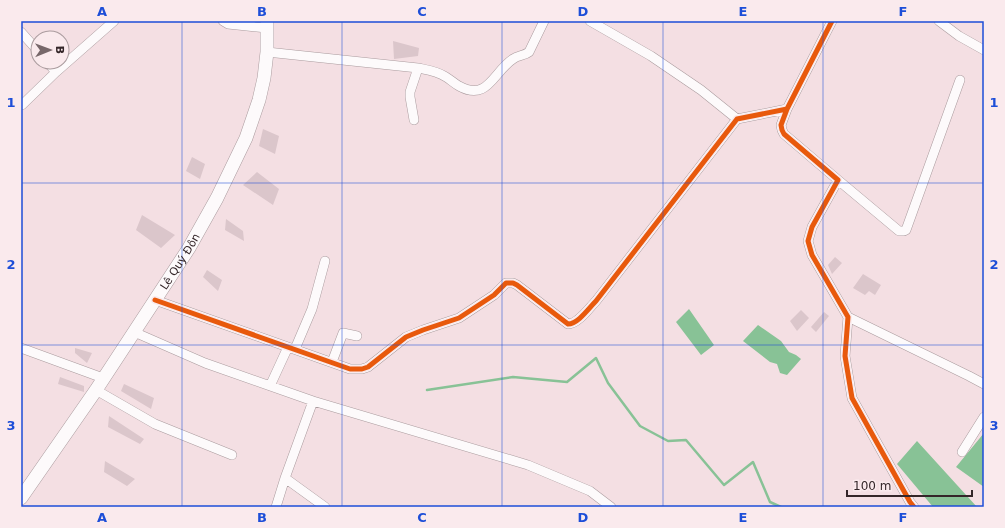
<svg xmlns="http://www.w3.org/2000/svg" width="1005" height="528" font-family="'DejaVu Sans',sans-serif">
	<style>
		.water { fill: #88c296 }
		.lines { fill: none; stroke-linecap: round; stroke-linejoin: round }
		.stream { stroke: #88c296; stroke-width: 2.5 }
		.building { fill: #dbc6cb }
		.street-casing { stroke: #aa9b9e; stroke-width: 10 }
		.secondary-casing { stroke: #aa9b9e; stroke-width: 14 }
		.street { stroke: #fdfafb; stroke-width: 9 }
		.secondary { stroke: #fdfafb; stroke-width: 13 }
		.cycleway-casing { stroke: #faeaed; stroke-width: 8 }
		.cycleway { stroke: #e8590c; stroke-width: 5 }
		.grid { fill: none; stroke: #1d4ed8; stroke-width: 1; stroke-opacity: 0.55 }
		.labels { text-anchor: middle; stroke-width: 4; stroke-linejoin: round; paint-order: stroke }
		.street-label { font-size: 11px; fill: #342629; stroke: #faeaed }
		.neatline { fill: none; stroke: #1d4ed8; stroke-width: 1.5 }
		.grid-label { font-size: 13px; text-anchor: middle; font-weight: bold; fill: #1d4ed8 }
	</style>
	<rect width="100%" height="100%" fill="#f4dfe3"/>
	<path class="water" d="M 689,309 L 714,345 L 701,355 L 676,322 Z
		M 758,325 L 781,341 L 789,352 L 796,355 L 801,359 L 787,375 L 780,373 L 777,364 L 770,362 L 743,341 Z
		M 984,433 L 984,487 L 956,467 Z
		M 917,441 L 977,507 L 933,507 L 897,464 Z"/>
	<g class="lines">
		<path class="stream" d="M 427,390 L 513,377 L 567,382 L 596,358 L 608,383 L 640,426 L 668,441 L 686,440 L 724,485 L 753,462 L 770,502 L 781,507"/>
	</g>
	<path class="building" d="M 393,41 L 419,48 L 418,56 L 394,59 Z
		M 263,129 L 279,136 L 275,154 L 259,146 Z
		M 192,157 L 205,164 L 200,179 L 186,171 Z
		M 257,172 L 279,189 L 273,205 L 243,185 Z
		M 142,215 L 175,235 L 161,248 L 136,230 Z
		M 226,219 L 243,231 L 244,241 L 225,230 Z
		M 835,257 L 842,263 L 832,274 L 828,265 Z
		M 207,270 L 222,280 L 218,291 L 203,277 Z
		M 863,274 L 881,285 L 875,295 L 869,291 L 865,295 L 853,288 Z
		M 801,310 L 809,318 L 797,331 L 790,321 Z
		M 824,312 L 829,316 L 816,332 L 811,327 Z
		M 75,348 L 92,353 L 87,363 L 75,353 Z
		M 60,377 L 84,386 L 84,392 L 58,384 Z
		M 124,384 L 154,398 L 151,409 L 121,391 Z
		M 109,416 L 144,439 L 140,444 L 108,427 Z
		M 105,461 L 135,479 L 127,486 L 104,472 Z"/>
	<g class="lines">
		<defs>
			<path id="street" d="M 223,21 L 228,24 L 267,28
				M 590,21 L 651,56 L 701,90 L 737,119
				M 832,21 L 787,109 L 781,125 L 782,130 L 784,134 L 838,180 L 812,227 L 808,241 L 812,255 L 848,317 L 845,356 L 852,398 L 910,502 L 914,507
				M 939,21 L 959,36 L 984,50
				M 21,32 L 38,51
				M 267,52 L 418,68 C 428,70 437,71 446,77 C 451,80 455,84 459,86 C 488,102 493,72 513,59 C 518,55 524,56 529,52 L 544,21
				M 47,62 L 56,72 L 114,21
				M 22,105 L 56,72
				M 414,120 L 410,97 L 410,92 L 418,68
				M 838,180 L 899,231 L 904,231 L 906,230 L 960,80
				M 155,300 L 350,369 L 362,369 L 368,367 L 406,337 L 423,330 L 459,318 L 494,295 L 506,283 L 513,283 L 517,285 L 568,324 C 578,324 589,308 596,301 L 737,119 L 787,109
				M 848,317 L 969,376 L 984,384
				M 134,332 L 205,363 L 313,401 L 528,465 L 590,491 L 611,507
				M 21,348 L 103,378
				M 295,349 L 312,309 L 325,261
				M 332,362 L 343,333 L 357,336
				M 270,386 L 288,347
				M 96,390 L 155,424 L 232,455
				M 313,401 L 285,478 L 325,507
				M 962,452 L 984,417
				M 276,507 L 285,478"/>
			<g id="secondary">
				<path id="s1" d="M 21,498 L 96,390 L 155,300 L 189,248 L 217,198 L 246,138 L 259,100 L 264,78 L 267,52 L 267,21"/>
			</g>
		</defs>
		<use href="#street" class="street-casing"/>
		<use href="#secondary" class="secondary-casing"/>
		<use href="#street" class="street"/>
		<use href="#secondary" class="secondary"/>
		<defs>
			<path id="cycleway" d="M 832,21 L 787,109 L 781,125 L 782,130 L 784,134 L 838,180 L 812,227 L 808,241 L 812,255 L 848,317 L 845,356 L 852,398 L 910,502 L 914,507
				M 155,300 L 350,369 L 362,369 L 368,367 L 406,337 L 423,330 L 459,318 L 494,295 L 506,283 L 513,283 L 517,285 L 568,324 C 578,324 589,308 596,301 L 737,119 L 787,109"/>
		</defs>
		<use href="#cycleway" class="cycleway-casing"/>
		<use href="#cycleway" class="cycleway"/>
	</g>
	<path class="grid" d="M 182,21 L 182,507M 342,21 L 342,507M 502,21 L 502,507M 663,21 L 663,507M 823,21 L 823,507M 21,183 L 984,183M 21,345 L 984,345"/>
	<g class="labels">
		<g class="street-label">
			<text dy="4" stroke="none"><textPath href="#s1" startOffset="285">Lê Quý Đôn</textPath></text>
		</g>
	</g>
	<rect width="1005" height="528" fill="none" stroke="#faeaed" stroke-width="44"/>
	<g transform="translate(50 50) rotate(89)"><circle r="19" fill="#faeaed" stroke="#ab9c9f"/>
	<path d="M0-3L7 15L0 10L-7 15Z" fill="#77676a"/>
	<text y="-6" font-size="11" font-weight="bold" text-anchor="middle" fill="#342629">B</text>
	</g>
	<path d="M847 490v6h125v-6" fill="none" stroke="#342629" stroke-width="2"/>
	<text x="853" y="490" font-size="12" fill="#342629" stroke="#faeaed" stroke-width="3" paint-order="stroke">100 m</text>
	<rect x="22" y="22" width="961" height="484" class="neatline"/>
	<g class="grid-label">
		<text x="102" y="16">A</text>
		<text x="262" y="16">B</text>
		<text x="422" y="16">C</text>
		<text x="583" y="16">D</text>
		<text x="743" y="16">E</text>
		<text x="903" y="16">F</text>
		<text x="11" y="107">1</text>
		<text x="994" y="107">1</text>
		<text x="11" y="269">2</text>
		<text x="994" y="269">2</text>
		<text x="11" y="430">3</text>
		<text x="994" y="430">3</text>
		<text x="102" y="522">A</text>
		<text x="262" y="522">B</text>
		<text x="422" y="522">C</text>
		<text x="583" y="522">D</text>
		<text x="743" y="522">E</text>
		<text x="903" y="522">F</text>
	</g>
</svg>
